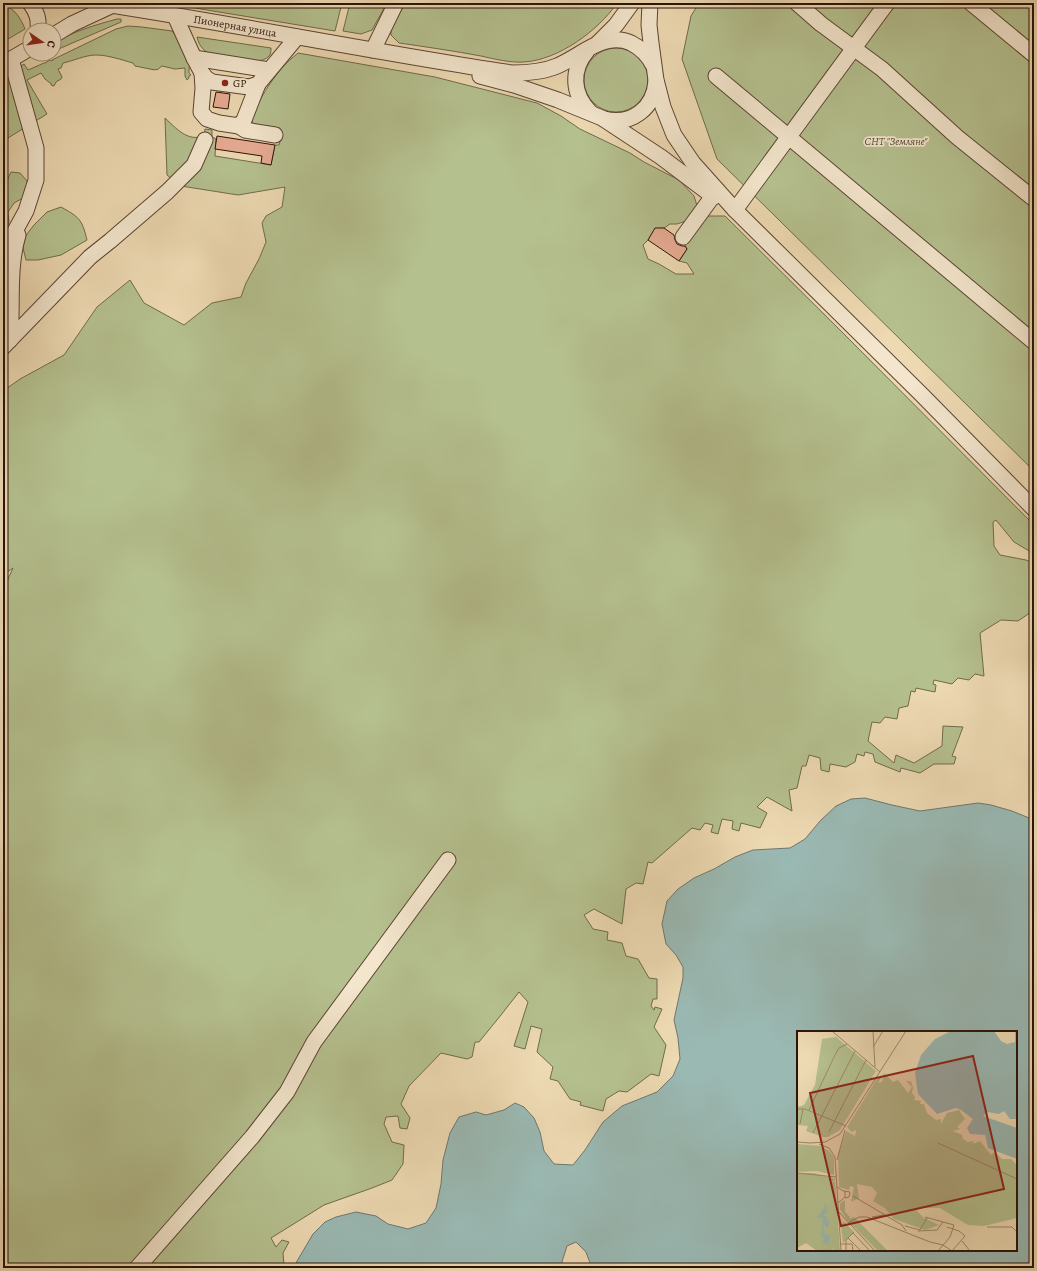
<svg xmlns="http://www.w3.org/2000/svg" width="1037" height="1271" font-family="Alegreya,serif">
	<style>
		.green { fill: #b5c08f; stroke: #706a4c }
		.water { fill: #9ab9b3; stroke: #6e776f; fill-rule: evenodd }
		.building { fill: #e7ac94; stroke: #2b1308 }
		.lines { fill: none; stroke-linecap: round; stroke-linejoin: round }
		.minor-casing { stroke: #5c4432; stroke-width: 17 }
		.minor { stroke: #f3e6cd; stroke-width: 15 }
		.poi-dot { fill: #8f2418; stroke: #f3e6cd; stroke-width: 1.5 }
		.labels { text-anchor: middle; stroke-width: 3.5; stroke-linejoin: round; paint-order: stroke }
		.street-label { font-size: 11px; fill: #2b1308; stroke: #f3e6cd }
		.poi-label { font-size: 11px; fill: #2b1308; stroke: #f3e6cd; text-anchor: start }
		.park-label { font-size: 11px; font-style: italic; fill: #544730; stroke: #f3e6cd }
		.inset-road { fill: none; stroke: #9f8a6e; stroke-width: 1 }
		.view { fill: #8f2418; fill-opacity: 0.15; stroke: #8f2418; stroke-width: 2 }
		.inset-edge { fill: none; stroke: #2b1308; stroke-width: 2 }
	</style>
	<rect width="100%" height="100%" fill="#edd9b2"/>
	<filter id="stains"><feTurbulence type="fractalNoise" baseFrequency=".005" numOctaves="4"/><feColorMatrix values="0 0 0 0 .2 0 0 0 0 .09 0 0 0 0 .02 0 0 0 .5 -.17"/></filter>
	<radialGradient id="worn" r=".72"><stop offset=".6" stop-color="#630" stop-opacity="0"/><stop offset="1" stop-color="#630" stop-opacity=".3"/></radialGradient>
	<path class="green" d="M 164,3 L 342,3 L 335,31 Z
		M 350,3 L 387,3 L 372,30 L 361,34 L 343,31 Z
		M 406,3 L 617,3 C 598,31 558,60 524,62 C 511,63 494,59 481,56 C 454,51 427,47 399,43 L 391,35 C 390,23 398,13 406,3 Z
		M 699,3 L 1034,3 L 1034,471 L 717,159 L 682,59 L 691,16 Z
		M 3,5 C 14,7 21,19 25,29 L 3,42 Z
		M 117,19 L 121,19 L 121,22 L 54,51 L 54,43 C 74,31 95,25 117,19 Z
		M 128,26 L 142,27 L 172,31 C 177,36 178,42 182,48 L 182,49 L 190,66 L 189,67 L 189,73 L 191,75 L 189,76 L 189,78 L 187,80 L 185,76 L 185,68 L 175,69 L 162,66 L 157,70 L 156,69 L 155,70 L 135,66 L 133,63 C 122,60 108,55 96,55 C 85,55 73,61 63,63 L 61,68 L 58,69 L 62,77 L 61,79 L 56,82 L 54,86 L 51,85 L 51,83 L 50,83 L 45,79 L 41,73 L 27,80 L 47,114 L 3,141 L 3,78 L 24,64 L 28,70 L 44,63 L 45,63 L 50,60 L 52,61 L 52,60 L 116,29 Z
		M 197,37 L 271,48 C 271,51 271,55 268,57 C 259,66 226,57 213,55 C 204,52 199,46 197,37 Z
		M584 80a32 32 0 1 1 64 0a32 32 0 1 1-64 0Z
		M 298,53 L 435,77 L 537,103 L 561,116 L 580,129 L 630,153 L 644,162 L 679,180 L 694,196 L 698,209 L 686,221 L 677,224 L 670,224 L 664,228 L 655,229 L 648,240 L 643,245 L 648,259 L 659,264 L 676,274 L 694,274 L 687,263 L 679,261 L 687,249 L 683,241 L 705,216 L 725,216 L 840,330 L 1034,525 L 1034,550 L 1031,552 L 1014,542 L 996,520 L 993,522 L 994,546 L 1000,555 L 1026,560 L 1034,563 L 1034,610 L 1018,621 L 1001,620 L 980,633 L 984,676 L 975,674 L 969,680 L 958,678 L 952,684 L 934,680 L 933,684 L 936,685 L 935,692 L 916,688 L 915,692 L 911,691 L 908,706 L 899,708 L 897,719 L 885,717 L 880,723 L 872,722 L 868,741 L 894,763 L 896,755 L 914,763 L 942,746 L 943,726 L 963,727 L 952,756 L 956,757 L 954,764 L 934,764 L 920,773 L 901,768 L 900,772 L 875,762 L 873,754 L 865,752 L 864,756 L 857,754 L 855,762 L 846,767 L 830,764 L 829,772 L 821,770 L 820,758 L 809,755 L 806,766 L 802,766 L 797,788 L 789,790 L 792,811 L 767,797 L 757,807 L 767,813 L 760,828 L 741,823 L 739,831 L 732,829 L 733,821 L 722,819 L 718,834 L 711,832 L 713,825 L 705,823 L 700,830 L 692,828 L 652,863 L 648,862 L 643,884 L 636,883 L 626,889 L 622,924 L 594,909 L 584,915 L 593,929 L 608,932 L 607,940 L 622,943 L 626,956 L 638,959 L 649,978 L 657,979 L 657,999 L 653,999 L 651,1006 L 654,1010 L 655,1007 L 662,1009 L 654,1027 L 666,1045 L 659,1076 L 651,1074 L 627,1092 L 619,1091 L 606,1099 L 603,1111 L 580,1105 L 581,1102 L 570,1099 L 558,1081 L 550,1079 L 553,1067 L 537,1052 L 542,1029 L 531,1026 L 525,1049 L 514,1046 L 528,1002 L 519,992 L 501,1015 L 479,1042 L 475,1042 L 472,1057 L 467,1059 L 441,1053 L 409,1086 L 401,1104 L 410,1118 L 407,1129 L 400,1128 L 398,1116 L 386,1117 L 384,1124 L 392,1142 L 404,1145 L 403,1164 L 392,1180 L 372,1188 L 324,1205 L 271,1238 L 276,1247 L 282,1240 L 289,1242 L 283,1253 L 284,1265 L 276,1268 L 3,1268 L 3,590 L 13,568 L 3,575 L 3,391 L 20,379 L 64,355 L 97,307 L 130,280 L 144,303 L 184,325 L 212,303 L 241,297 L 246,283 L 259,259 L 266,242 L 262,223 L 266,216 L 282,207 L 285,187 L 238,195 L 181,186 L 167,175 L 165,118 C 176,128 187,142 204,136 L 205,129 L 212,130 L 212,137 L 216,139 L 215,156 L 271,165 L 275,145 L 279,145 L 282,135 L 280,128 L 259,125 L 252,123 C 252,109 272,79 282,68 C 286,63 292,58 298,53 Z
		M 11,172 L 20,173 L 27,181 L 29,190 L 23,198 L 14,203 L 8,212 L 9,222 L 3,238 C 3,216 0,192 11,172 Z
		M 61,207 C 79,217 82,219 87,240 L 61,255 L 38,260 L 26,260 L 22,244 L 27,234 L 34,225 L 47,212 Z"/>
	<path class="water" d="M 865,798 L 892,805 L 920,811 L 978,803 L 991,805 L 1012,811 L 1034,820 L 1034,1268 L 592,1268 L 586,1252 L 576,1242 L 567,1246 L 560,1268 L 293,1268 L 313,1234 L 325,1222 L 336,1217 L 356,1212 L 376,1216 L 388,1224 L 408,1229 L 426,1223 L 436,1208 L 441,1184 L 443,1160 L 450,1133 L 459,1117 L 476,1112 L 486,1115 L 504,1110 L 515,1103 L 524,1107 L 534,1118 L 540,1132 L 544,1151 L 554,1164 L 573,1165 L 585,1150 L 603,1122 L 622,1106 L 657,1092 L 673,1076 L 680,1059 L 678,1038 L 674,1020 L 683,978 L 683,967 L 676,955 L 666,944 L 662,924 L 667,901 L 678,889 L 694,878 L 714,869 L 735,857 L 753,850 L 790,848 L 805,839 L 821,820 L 836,806 L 851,799 ZM 798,1032 L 1016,1032 L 1016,1250 L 798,1250 Z"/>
	<path class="building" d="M 216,92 L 230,94 L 228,109 L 213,107 Z
		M 217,136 L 275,145 L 271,165 L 261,163 L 262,156 L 215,149 Z
		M 655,228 L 664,228 L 674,235 L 675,240 L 677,244 L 682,246 L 685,246 L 687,249 L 679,261 L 648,240 Z"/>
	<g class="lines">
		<defs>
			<g id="minor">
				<path d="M 30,3 C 37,12 39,19 38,30"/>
				<path id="s1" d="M 98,3 C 236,24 373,52 512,73 C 528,73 543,72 557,66 C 581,56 604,31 631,43 C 641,48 648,55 653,65"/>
				<path d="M 650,3 L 649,25 L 651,43 L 656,80 L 663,107 L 674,135 L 693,163 L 735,210 L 922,395 L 1034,509"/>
				<path d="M 797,3 L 821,24 L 882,69 L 957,137 L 1034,199"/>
				<path d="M 971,3 L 1034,55"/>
				<path d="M 175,16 L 194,58 L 202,73 L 206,78 L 212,82 L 249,87 L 258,84 L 297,37"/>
				<path d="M 54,35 L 72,24 L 113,5"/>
				<path d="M 598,43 L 616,25 L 632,3"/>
				<path d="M 373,50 L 396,3"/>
				<path d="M 587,51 C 571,70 572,94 590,112"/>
				<path d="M 194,58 L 269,70"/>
				<path d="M 3,64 L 30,48"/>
				<path d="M 202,73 L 203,88 L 201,112 L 207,119 L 219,123 L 239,126 L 244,120 L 258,84"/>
				<path d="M 480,76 L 514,85 L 558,100 L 602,118 L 661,157 L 714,197"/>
				<path d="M 716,76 L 1034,342"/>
				<path d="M 604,119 C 632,126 654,108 656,81"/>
				<path d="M 239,126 L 245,130 L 275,135"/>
				<path d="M 735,210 L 887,3"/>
				<path d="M 683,237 L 713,196"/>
				<path d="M 3,253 L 26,211 L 36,180 L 36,148 L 11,59"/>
				<path d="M 10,340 C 13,305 8,269 18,235"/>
				<path d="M 3,347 L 90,257 L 110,241 L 167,192 L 194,165 L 205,140"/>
				<path d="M 137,1268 L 252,1137 L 287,1092 L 314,1042 L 448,860"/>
			</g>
		</defs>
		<use href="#minor" class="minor-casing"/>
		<use href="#minor" class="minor"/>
	</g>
	<circle class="poi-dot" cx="225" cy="83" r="4"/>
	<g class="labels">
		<g class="street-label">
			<text dy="4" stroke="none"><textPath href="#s1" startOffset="139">Пионерная улица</textPath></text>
		</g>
		<g class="poi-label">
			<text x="233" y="87">GP</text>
		</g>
		<g class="park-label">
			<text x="896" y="145">СНТ "Земляне"</text>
		</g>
	</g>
	<g transform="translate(797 1031)">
		<rect width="220" height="220" fill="#edd9b2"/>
		<path d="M 39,6 L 79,40 L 43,99 L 31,106 L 26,106 L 9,100 L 11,95 L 0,94 L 0,76 L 7,74 L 18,54 L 25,8 ZM 87,42 L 96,51 L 101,49 L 111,62 L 115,56 L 109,50 L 114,50 L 116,57 L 115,62 L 118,66 L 117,69 L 124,70 L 123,73 L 127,73 L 130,82 L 139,89 L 144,88 L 144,93 L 150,82 L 162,79 L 168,88 L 160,96 L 163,98 L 156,100 L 165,104 L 166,108 L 171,111 L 177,110 L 176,113 L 183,110 L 194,124 L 198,121 L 205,128 L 214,128 L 220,134 L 220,187 L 187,195 L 171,194 L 143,177 L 117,177 L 127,187 L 142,194 L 128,199 L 97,188 L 88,177 L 76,170 L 80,162 L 75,156 L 60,153 L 62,167 L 54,171 L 57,156 L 53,155 L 52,159 L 42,156 L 41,123 L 49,100 L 58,105 L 59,99 L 55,101 L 50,96 L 81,46 L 84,47 L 81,52 L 85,51 ZM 0,113 L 24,115 L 32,120 L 37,126 L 37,144 L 20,140 L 0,141 ZM 0,142 L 17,142 L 38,148 L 38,150 L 32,151 L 38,151 L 43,220 L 37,220 L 36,216 L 36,220 L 20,220 L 9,212 L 0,217 ZM 48,169 L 48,181 L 53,186 L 52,188 L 57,186 L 91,220 L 81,220 L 51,190 L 43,178 L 43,172 ZM 47,191 L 57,201 L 46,212 L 44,194 Z" fill="#b5c08f"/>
		<path d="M 154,0 L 197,0 L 204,10 L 210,13 L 218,11 L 218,1 L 220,0 L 220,88 L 213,88 L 207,80 L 202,83 L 191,81 L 186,85 L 220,97 L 220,128 L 191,117 L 188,104 L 173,103 L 170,97 L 176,88 L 164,79 L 159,77 L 140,83 L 121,63 L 118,42 L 124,24 L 138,8 ZM 29,172 L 30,183 L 26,182 L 32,191 L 31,197 L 27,194 L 26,203 L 34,204 L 31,213 L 25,212 L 27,208 L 24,204 L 26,187 L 19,186 L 24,182 Z" fill="#9ab9b3"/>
		<path class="inset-road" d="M 35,0 L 83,41M 76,0 L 78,36M 76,16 L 86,0M 0,78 L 8,78 L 49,95M 12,79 L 38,24 L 42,17 L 50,13M 3,93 L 6,78M 32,101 L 69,29M 16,102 L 58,20M 0,111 L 13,112M 13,112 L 28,111 L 43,103 L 109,0M 141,112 L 220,148M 22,113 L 32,117 L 38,126 L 44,220M 40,129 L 48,99M 0,142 L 39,146M 40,156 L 48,161 L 48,166 L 41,172M 47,160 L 53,161 L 52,166 L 48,167M 56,165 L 105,194 L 109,200M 42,181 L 78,220M 75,186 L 87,184M 128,186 L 157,194 L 153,206 L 141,220M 51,192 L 62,186 L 70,186 L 133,211 L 146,214 L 155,220M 108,195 L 123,199 L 130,187M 150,196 L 162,200 L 168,205 L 155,220M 190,196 L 215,196 L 220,201M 121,200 L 140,199 L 146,191M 56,202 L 73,220M 51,207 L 64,220M 165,210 L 173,220M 44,213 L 55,213 L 56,220M 49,220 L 49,209 L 57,201"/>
		<path class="view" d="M 176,25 L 207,158 L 44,195 L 13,62 Z"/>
		<rect width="220" height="220" class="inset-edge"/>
	</g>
	<rect width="1037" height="1271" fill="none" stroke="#edd9b2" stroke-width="16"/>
	<rect x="4" y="4" width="1029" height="1263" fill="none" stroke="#2b1308" stroke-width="2"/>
	<rect x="8" y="8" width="1021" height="1255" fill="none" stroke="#2b1308"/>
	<g transform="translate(42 42) rotate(103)"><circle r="19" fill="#f3e6cd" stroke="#a3927e"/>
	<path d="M0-3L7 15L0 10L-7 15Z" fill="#8f2418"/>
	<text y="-6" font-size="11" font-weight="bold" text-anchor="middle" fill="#2b1308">С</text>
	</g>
	<rect width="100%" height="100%" filter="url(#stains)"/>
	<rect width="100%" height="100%" fill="url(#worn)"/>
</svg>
